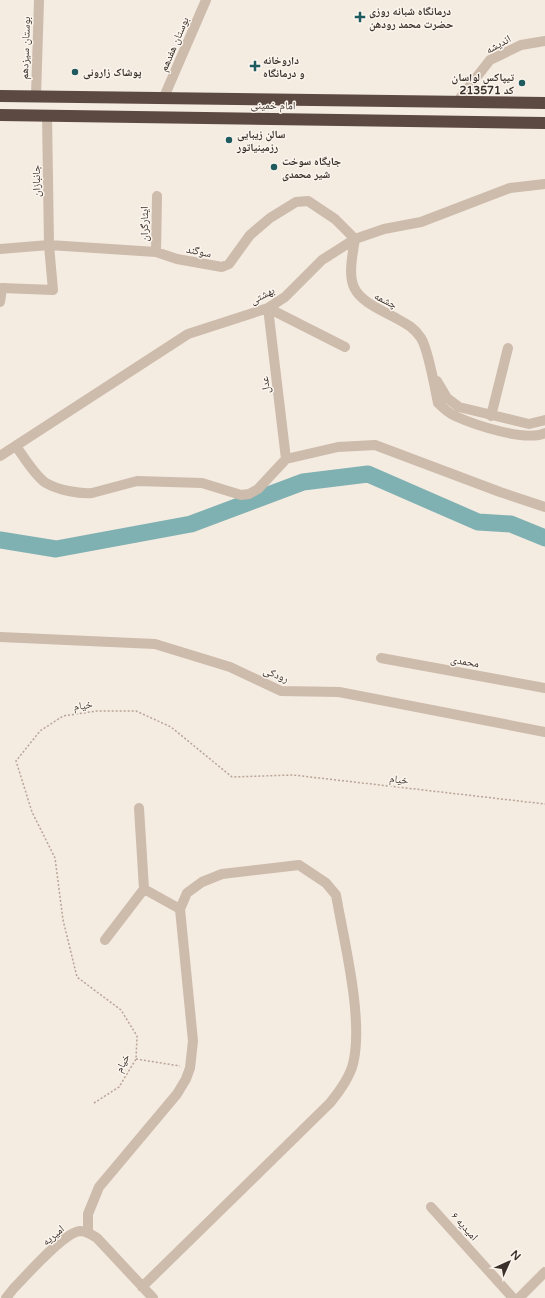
<svg xmlns="http://www.w3.org/2000/svg" width="545" height="1298" font-family="'Varela Round','Noto Naskh Arabic',sans-serif">
	<style>
		.lines { fill: none; stroke-linecap: round; stroke-linejoin: round }
		.river { stroke: #7fb0b2; stroke-width: 17 }
		.path { stroke: #b9a596; stroke-width: 1.5; stroke-dasharray: 2 2; stroke-linecap: butt }
		.minor { stroke: #cdbbac; stroke-width: 10 }
		.highway { stroke: #5c4a42; stroke-width: 12 }
		.poi-dot { fill: #1f5a5e; stroke: #fbf5ee; stroke-width: 1.5 }
		.labels { text-anchor: middle; stroke-width: 3; stroke-linejoin: round; paint-order: stroke }
		.poi-label { font-size: 11px; font-weight: bold; fill: #3b302b; stroke: #fbf5ee; text-anchor: start }
		.street-label { font-size: 11px; fill: #3b302b; stroke: #fbf5ee }
	</style>
	<rect width="100%" height="100%" fill="#f4ebe1"/>
	<g class="lines">
		<path class="river" d="M 0,540 L 56,549 L 191,524 L 303,482 L 368,474 L 478,522 L 511,524 L 545,538"/>
		<path class="path" d="M 136,1059 L 180,1066
			M 94,1103 L 119,1087 L 136,1059 L 137,1036 L 121,1010 L 77,977 L 63,920 L 55,858 L 32,812 L 16,761 L 40,731 L 63,716 L 97,711 L 136,711 L 171,727 L 232,777 L 293,775 L 545,804"/>
		<path class="minor" d="M 36,96 L 39,0
			M 164,97 L 206,0
			M 457,102 L 490,60 L 521,45 L 545,41
			M 0,249 L 49,245 L 156,252 L 177,259 L 222,267 L 229,264 L 250,235 L 270,218 L 296,202 L 308,201 L 335,219 L 355,239 C 346,289 350,295 394,317 C 405,323 414,327 421,338 C 428,349 435,388 438,403 C 443,408 448,413 455,416 C 475,425 525,442 545,433
			M 156,252 L 157,196
			M 0,302 L 2,288 L 53,290 L 49,245 L 47,115
			M 268,308 L 286,459
			M 268,308 L 345,347
			M 437,381 L 447,398 L 459,407 L 529,424 L 545,420
			M 491,416 L 508,348
			M 16,446 C 23,456 36,477 46,483 C 58,490 79,494 92,493 L 137,481 L 202,483 L 241,495 L 249,494 L 258,489 L 286,459 L 338,447 L 375,445 L 500,492 L 545,507
			M 0,456 L 188,334 L 268,308 L 285,297 L 322,260 L 355,239 L 384,229 L 421,222 L 510,188 L 545,184
			M 0,637 L 155,644 L 230,667 L 281,691 L 339,692 L 545,732
			M 381,658 L 545,688
			M 139,808 L 144,889 L 180,909
			M 105,940 L 144,889
			M 431,1207 L 513,1298
			M 88,1232 L 88,1214 L 99,1187 L 177,1094 L 186,1079 L 190,1068 L 193,1041 L 180,909 L 187,893 L 202,882 L 222,874 L 299,865 L 326,883 L 336,895 C 344,941 364,1020 353,1064 C 349,1079 339,1092 330,1103 L 142,1287
			M 6,1298 L 14,1288 C 26,1276 64,1232 80,1231 C 87,1231 92,1235 97,1238 L 153,1298
			M 519,1298 L 545,1272"/>
		<path class="highway" d="M 0,96 L 545,103
			M 0,115 L 545,123"/>
	</g>
	<g class="poi-dot">
		<path d="M358 11h4v4h4v4h-4v4h-4v-4h-4v-4h4z"/>
		<path d="M253 60h4v4h4v4h-4v4h-4v-4h-4v-4h4z"/>
		<circle cx="75" cy="72" r="4"/>
		<circle cx="522" cy="83" r="4"/>
		<circle cx="229" cy="140" r="4"/>
		<circle cx="274" cy="167" r="4"/>
	</g>
	<g class="labels">
		<g class="poi-label">
			<text x="369" y="15">درمانگاه شبانه روزی<tspan x="369" dy="13">حضرت محمد رودهن</tspan></text>
			<text x="263" y="64">داروخانه<tspan x="263" dy="13">و درمانگاه</tspan></text>
			<text x="83" y="76">پوشاک زارونی</text>
			<text x="514" y="81" text-anchor="end">تیپاکس لواسان<tspan x="514" dy="13">کد 213571</tspan></text>
			<text x="237" y="138">سالن زیبایی<tspan x="237" dy="13">رزمینیاتور</tspan></text>
			<text x="282" y="165">جایگاه سوخت<tspan x="282" dy="13">شیر محمدی</tspan></text>
		</g>
		<g class="street-label">
			<text transform="translate(174 44) rotate(-67)" y="4">بوستان هفدهم</text>
			<text transform="translate(498 44) rotate(-29)" y="4">اندیشه</text>
			<text transform="translate(25 48) rotate(-88)" y="4">بوستان سیزدهم</text>
			<text transform="translate(273 105) rotate(1)" y="4">امام خمینی</text>
			<text transform="translate(36 181) rotate(-91)" y="4">جانبازان</text>
			<text transform="translate(144 224) rotate(-90)" y="4">ایثارگران</text>
			<text transform="translate(199 251) rotate(11)" y="4">سوگند</text>
			<text transform="translate(262 295) rotate(-27)" y="4">بهشتی</text>
			<text transform="translate(386 300) rotate(27)" y="4">چشمه</text>
			<text transform="translate(265 385) rotate(-97)" y="4">عدل</text>
			<text transform="translate(465 661) rotate(10)" y="4">محمدی</text>
			<text transform="translate(276 674) rotate(21)" y="4">رودکی</text>
			<text transform="translate(83 705) rotate(-8)" y="4">خیام</text>
			<text transform="translate(399 779) rotate(7)" y="4">خیام</text>
			<text transform="translate(122 1063) rotate(-63)" y="4">خیام</text>
			<text transform="translate(465 1226) rotate(48)" y="4">امیدیه ۶</text>
			<text transform="translate(53 1235) rotate(-40)" y="4">امیریه</text>
		</g>
	</g>
	<g transform="translate(509 1262) rotate(45)" stroke="#fbf5ee" stroke-width="3" paint-order="stroke">
	<path d="M0-3L7 15L0 10L-7 15Z" fill="#3b302b"/>
	<text y="-6" font-size="11" font-weight="bold" text-anchor="middle" fill="#3b302b">N</text>
	</g>
</svg>
